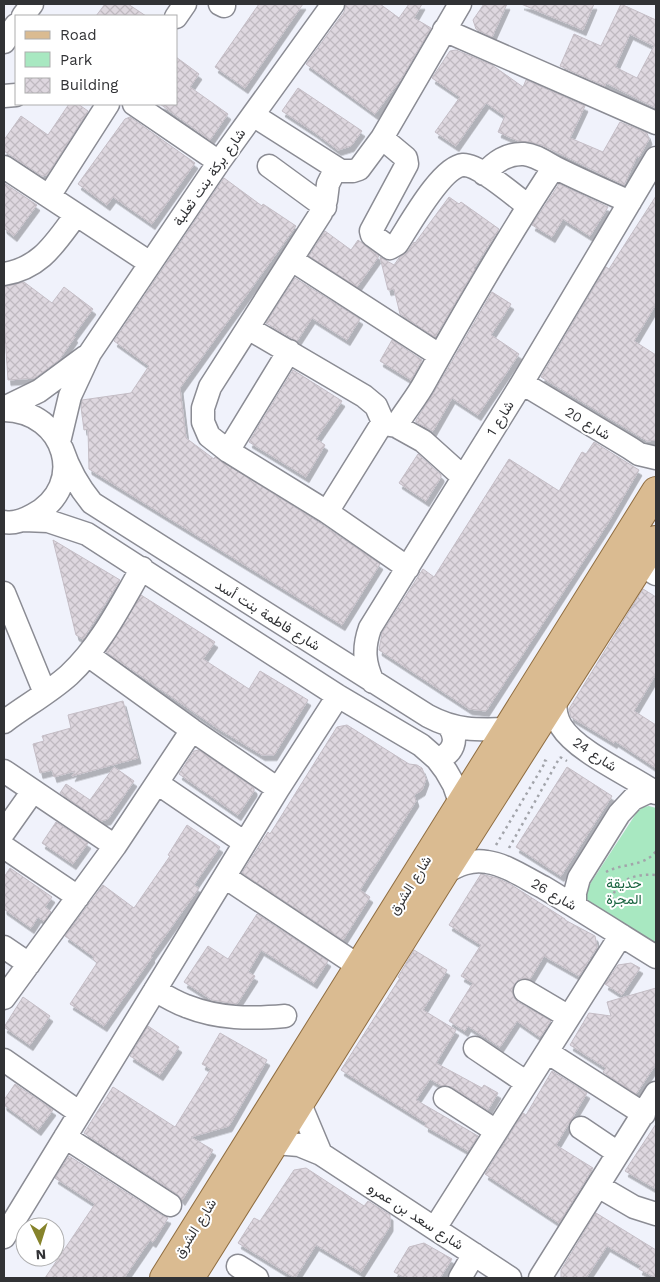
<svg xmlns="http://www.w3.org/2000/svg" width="660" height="1282" font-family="'Work Sans',Vazirmatn,sans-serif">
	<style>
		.park { fill: #a8e8c1 }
		.building { fill: url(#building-cross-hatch); stroke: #c4bdc5; fill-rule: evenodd; filter: url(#shadow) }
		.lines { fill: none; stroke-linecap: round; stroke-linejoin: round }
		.minor-casing { stroke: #8b8c94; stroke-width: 25 }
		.major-casing { stroke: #8f6d41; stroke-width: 30 }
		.path { stroke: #a2a4aa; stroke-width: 2.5; stroke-dasharray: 2.5 4; stroke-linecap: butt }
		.minor { stroke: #fff; stroke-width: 22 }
		.major { stroke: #dabb91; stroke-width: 28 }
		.labels { text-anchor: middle; stroke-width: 4; stroke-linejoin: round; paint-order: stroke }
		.street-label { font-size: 14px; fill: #313235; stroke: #fff }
		.park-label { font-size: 14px; fill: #1b6541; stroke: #fff }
	</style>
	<defs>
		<pattern id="building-cross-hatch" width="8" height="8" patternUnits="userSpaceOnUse" patternTransform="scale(1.25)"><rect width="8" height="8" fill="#ded7df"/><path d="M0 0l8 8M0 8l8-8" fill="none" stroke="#bfb9c0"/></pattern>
		<filter id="shadow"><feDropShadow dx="3" dy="5.5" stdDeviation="0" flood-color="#0004"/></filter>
	</defs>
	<rect width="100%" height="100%" fill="#f0f2fb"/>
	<path class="park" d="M 649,806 L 656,808 L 656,951 L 589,906 L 586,895 L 590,884 L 637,812 L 643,807 Z"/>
	<path class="building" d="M 105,4 L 128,4 L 146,16 L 96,16 Z
		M 259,4 L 303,4 L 245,88 L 215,67 Z
		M 346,4 L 380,4 L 399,18 L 409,4 L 422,4 L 414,18 L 431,28 L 401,79 L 375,114 L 306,64 L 344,12 Z
		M 484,4 L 507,4 L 492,37 L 476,29 L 473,20 Z
		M 521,4 L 594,4 L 583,30 Z
		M 621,4 L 656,20 L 656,108 L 606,83 L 605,86 L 560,66 L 574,34 L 601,46 ZM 630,34 L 654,46 L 637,78 L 615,67 Z
		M 456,50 L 492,65 L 523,87 L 526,80 L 585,106 L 570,138 L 603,152 L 620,122 L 647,133 L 649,139 L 639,157 L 637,156 L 624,185 L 542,145 L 530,142 L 518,141 L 498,132 L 505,116 L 486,103 L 456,146 L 435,132 L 460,97 L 432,78 L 450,51 Z
		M 176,57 L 199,74 L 190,87 L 228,114 L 210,140 L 160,104 L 176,104 Z
		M 298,88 L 362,131 L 351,146 L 338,150 L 314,132 L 282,111 Z
		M 69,104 L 78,104 L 88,111 L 47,175 L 42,176 L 4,151 L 4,140 L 21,116 L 48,135 Z
		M 130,117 L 195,163 L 152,224 L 113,197 L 107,205 L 78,184 L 125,119 Z
		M 224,178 L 262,206 L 263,204 L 296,226 L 180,388 L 186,438 L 214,459 L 215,457 L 320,523 L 380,564 L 342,625 L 89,469 L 88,429 L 84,430 L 81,407 L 82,400 L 131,393 L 149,366 L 114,341 Z
		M 4,183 L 37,205 L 14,236 L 4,228 Z
		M 559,184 L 608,207 L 590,236 L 563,219 L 552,237 L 532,225 Z
		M 656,196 L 656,304 L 634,341 L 656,355 L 656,440 L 647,441 L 541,377 L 606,267 L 609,269 Z
		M 449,197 L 459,204 L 461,202 L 499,229 L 474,268 L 475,269 L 435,337 L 400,314 L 394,289 L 388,290 L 380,257 L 394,265 L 399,258 L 408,251 L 414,242 L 415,243 Z
		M 325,231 L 351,250 L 358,240 L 379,256 L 357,287 L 309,256 Z
		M 295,278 L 360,319 L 347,340 L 312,318 L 297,341 L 266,323 Z
		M 24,282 L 52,303 L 64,287 L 93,309 L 73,336 L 75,337 L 59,360 L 35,378 L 8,380 L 4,320 L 4,287 Z
		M 492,292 L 511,304 L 491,335 L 519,354 L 478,415 L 452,398 L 433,431 L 416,422 L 416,420 L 433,394 Z
		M 392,340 L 422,360 L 411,380 L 380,361 Z
		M 293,370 L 342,401 L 316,439 L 325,445 L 306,477 L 249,442 Z
		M 594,442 L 639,470 L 608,523 L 486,711 L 469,709 L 379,650 L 382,633 L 423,569 L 434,577 L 509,459 L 559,491 L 582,452 L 586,454 Z
		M 418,454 L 441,475 L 441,477 L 426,501 L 399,483 Z
		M 53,540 L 120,580 L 83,639 L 76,635 Z
		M 643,589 L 656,597 L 656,674 L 634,711 L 656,725 L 656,768 L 615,741 L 614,743 L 571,717 L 569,709 Z
		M 141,595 L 215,642 L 203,659 L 249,689 L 260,671 L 308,700 L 274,755 L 262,755 L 217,728 L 106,652 Z
		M 123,701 L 138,758 L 72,776 L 75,771 L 54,777 L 52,770 L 40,773 L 33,744 L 44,741 L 42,736 L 71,728 L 68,715 Z
		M 347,725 L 409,764 L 417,765 L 422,768 L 426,779 L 422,790 L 414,795 L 416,801 L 360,890 L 370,897 L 343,940 L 242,873 L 268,832 L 270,834 L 337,727 Z
		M 199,750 L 254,788 L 254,791 L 238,815 L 179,774 L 194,751 Z
		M 114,767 L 134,781 L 108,819 L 101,821 L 60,793 L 66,784 L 90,800 Z
		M 567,767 L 612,796 L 561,876 L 516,847 Z
		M 56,822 L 88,843 L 73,864 L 42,843 Z
		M 187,825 L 220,847 L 194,885 L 199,888 L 151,956 L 152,957 L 104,1026 L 70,1004 L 97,963 L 93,959 L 94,957 L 65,936 L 103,885 L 134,908 L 170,856 L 168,855 Z
		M 10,868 L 52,897 L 45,907 L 51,912 L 44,921 L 38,917 L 31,928 L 4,909 L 4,877 Z
		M 481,874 L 497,878 L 510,884 L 565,919 L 565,920 L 595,936 L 597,947 L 579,976 L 544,956 L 530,979 L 525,978 L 519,979 L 514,985 L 512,991 L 514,998 L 518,1002 L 551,1021 L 540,1037 L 517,1021 L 500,1047 L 468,1026 L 465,1031 L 449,1021 L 473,983 L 461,976 L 481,945 L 449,925 Z
		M 257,914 L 328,961 L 314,983 L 261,950 L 248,972 L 255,976 L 237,1004 L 212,1000 L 184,982 L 208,946 L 228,959 Z
		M 414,950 L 447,970 L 423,1010 L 456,1030 L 436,1063 L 482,1088 L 484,1085 L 498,1093 L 488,1110 L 452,1087 L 442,1086 L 430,1079 L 416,1100 L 478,1136 L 468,1151 L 425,1126 L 426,1123 L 341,1070 L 400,978 L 398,977 Z
		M 631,963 L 640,968 L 622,995 L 605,984 L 618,965 Z
		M 656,988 L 656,1064 L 636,1094 L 603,1072 L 606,1068 L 570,1045 L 589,1013 L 611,1016 L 607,1002 Z
		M 23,997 L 50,1016 L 30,1045 L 4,1027 Z
		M 148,1026 L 179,1047 L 160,1075 L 130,1056 Z
		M 220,1033 L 267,1060 L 229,1126 L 191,1137 L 213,1150 L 182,1200 L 177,1194 L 84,1133 L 113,1087 L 175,1127 L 211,1069 L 202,1064 Z
		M 552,1071 L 587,1093 L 556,1145 L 593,1168 L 559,1223 L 485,1174 L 523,1113 L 526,1115 Z
		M 15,1084 L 53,1110 L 38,1130 L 4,1105 L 4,1100 Z
		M 656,1124 L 656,1189 L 625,1171 Z
		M 69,1156 L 163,1216 L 168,1218 L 153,1242 L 150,1240 L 124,1278 L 45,1278 L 95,1204 L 55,1178 Z
		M 306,1168 L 364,1206 L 368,1201 L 390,1215 L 390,1226 L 361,1272 L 316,1245 L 295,1278 L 238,1243 L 254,1218 L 260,1221 L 294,1170 Z
		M 596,1213 L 656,1250 L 656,1278 L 639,1269 L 641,1266 L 607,1246 L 586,1278 L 561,1278 L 561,1270 Z
		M 424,1243 L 452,1259 L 440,1278 L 405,1278 L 394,1272 L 409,1247 Z"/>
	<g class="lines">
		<defs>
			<path id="minor" d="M 220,4 L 224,6
				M 23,16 L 32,4
				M 176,17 L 185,4
				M 444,30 L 656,123
				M 4,42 L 16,25
				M 4,96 L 16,95
				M 134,104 L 219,162
				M 253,115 L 341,171 L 353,171 L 359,169 L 382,138 L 460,4
				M 382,138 L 406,158 L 407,164 L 371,231 L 372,235 L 390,248 L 397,244 C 409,226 441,167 463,165 C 478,164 515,196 528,206
				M 269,166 L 325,207
				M 4,167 L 150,263
				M 336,168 L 328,184 L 326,200 L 321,213 L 210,387 L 203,408 L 203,422 L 209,436 L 228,451 L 327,512 L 408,568
				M 484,174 C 495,162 507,153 524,154 C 536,155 546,163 556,168 C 580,180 605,191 630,202
				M 49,196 L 108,104
				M 292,260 L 439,355
				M 4,274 C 41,268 55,243 76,215
				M 248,328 L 364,396 L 376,406 L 383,422 L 327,512
				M 522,383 L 630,448 L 639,454 L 656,458
				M 4,408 L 39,391 L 85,357
				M 4,410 C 66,411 88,486 33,515 C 24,520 14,524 4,522
				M 383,422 L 390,425 L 396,426 C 405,411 417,397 425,382 C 466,309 508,236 554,167
				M 396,426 L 423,441 L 463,477
				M 59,442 L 70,396 L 90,353 L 219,162 L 333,4
				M 62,449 C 69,470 78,486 92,503 L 428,716 C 456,731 477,730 508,729
				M 228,451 L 289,351
				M 24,520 L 48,521 L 87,534 L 338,696 L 421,745 L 437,759 L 446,771 L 454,785 L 461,805
				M 641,565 L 656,574
				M 4,593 L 45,693
				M 88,655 L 192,730 L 278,789
				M 373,682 C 364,663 363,648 370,628 L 522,383 L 656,158
				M 555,700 C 555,709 556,718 561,726 C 577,752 630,775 656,793
				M 4,722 C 25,706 49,693 69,675 C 101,645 120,606 142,568
				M 437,759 C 453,754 459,740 449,726
				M 4,771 L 115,846
				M 157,783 L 245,843
				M 4,832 L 33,791
				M 4,847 L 78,897
				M 444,873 C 458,865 471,859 487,862 C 507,865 525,878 543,887 C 581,910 619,934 656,957
				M 225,877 L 360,967
				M 575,906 L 575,893 L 579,878 L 619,814 L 633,799 L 652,790
				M 4,947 L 29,964
				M 155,990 C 165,996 175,1002 186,1006 C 219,1019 250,1019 285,1016
				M 525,991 L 569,1017
				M 4,998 L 115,846 L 192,730
				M 475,1048 L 527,1083
				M 547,1052 L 644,1114
				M 4,1060 L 80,1113
				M 445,1098 L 496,1131
				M 300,1104 L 321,1154
				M 581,1128 L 618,1153
				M 65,1137 L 170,1205
				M 275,1143 L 299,1145 L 321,1154 L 510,1278
				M 598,1186 L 634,1207 L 656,1214
				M 435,1228 L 621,935
				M 4,1237 L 278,789 L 338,696
				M 238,1266 L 257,1278
				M 460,1278 L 474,1254
				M 540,1278 L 656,1093"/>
			<path id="major" d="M 164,1278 L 656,491
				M 190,1278 L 444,873 L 656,540"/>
		</defs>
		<use href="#minor" class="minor-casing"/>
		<use href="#major" class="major-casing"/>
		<path class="path" d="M 560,757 L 567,761
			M 496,845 L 546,761 L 542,759
			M 509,848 L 560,757
			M 606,872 C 622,863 645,867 656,851
			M 611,906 C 612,881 634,873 656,875"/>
		<use href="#minor" class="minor"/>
		<use href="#major" class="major"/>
	</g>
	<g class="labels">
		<g class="street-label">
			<text transform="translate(209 177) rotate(-55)" y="5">شارع بركة بنت ثعلبة</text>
			<text transform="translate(500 418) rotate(-58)" y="5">شارع 1</text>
			<text transform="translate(588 423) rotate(31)" y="5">شارع 20</text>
			<text transform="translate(268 615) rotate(32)" y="5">شارع فاطمة بنت أسد</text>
			<text transform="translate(595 754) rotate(34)" y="5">شارع 24</text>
			<text transform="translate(410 885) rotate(-58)" y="5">شارع الشرق</text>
			<text transform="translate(554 894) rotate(30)" y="5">شارع 26</text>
			<text transform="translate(416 1216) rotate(33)" y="5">شارع سعد بن عمرو</text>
			<text transform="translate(195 1228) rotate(-58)" y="5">شارع الشرق</text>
		</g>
		<g class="park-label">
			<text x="624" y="888">حديقة<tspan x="624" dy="16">المجرة</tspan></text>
		</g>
	</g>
	<rect width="660" height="1282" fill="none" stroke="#313235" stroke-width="10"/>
	<rect x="15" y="15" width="162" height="90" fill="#ffffff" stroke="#adadae"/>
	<rect x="25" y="31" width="25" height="8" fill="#dabb91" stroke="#adadae"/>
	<text x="60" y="40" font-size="15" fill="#313235">Road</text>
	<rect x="25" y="52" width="25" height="15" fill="#a8e8c1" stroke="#adadae"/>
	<text x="60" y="65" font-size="15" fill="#313235">Park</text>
	<rect x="25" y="78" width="25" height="15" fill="url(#building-cross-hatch)" stroke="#adadae"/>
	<text x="60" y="90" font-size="15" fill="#313235">Building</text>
	<g transform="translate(40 1242) rotate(176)"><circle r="24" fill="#ffffff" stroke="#adadae"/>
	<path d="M0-4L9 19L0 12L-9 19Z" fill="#86832b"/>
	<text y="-8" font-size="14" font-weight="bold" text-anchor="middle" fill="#313235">N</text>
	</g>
</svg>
